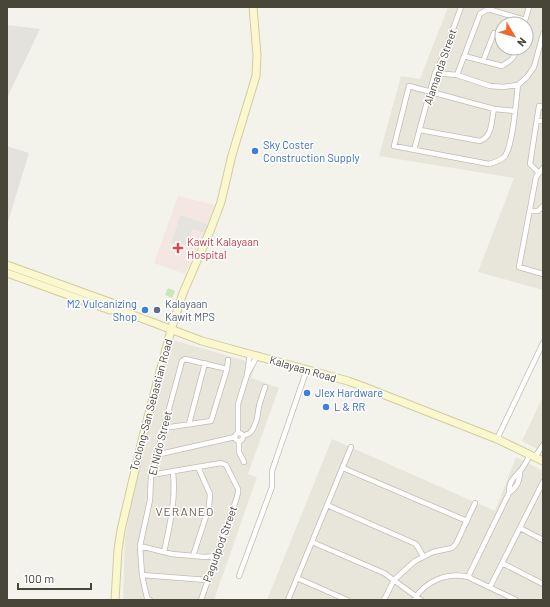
<svg xmlns="http://www.w3.org/2000/svg" width="550" height="607" font-family="Barlow,sans-serif">
	<style>
		.residential { fill: #e8e6da; fill-rule: evenodd }
		.industrial { fill: #e4e2dc }
		.medical { fill: #f4e6e0 }
		.green { fill: #c8e6b7 }
		.parking { fill: #e4e3df }
		.lines { fill: none; stroke-linecap: round; stroke-linejoin: round }
		.minor-casing { stroke: #c0bdae; stroke-width: 6 }
		.secondary-casing { stroke: #d1cc9e; stroke-width: 9 }
		.minor { stroke: #fff; stroke-width: 4.5 }
		.secondary { stroke: #fbf8cf; stroke-width: 7 }
		.shop-dot { fill: #3f7fe0; stroke: #fff; stroke-width: 1.5 }
		.health-dot { fill: #e0444e; stroke: #fff; stroke-width: 1.5 }
		.service-dot { fill: #5c6f8a; stroke: #fff; stroke-width: 1.5 }
		.labels { text-anchor: middle; stroke-width: 3; stroke-linejoin: round; paint-order: stroke }
		.street-label { font-size: 11px; fill: #484539; stroke: #fff }
		.shop-label { font-size: 11px; fill: #366cbe; stroke: #fff; text-anchor: start }
		.health-label { font-size: 11px; fill: #be3a42; stroke: #fff; text-anchor: start }
		.service-label { font-size: 11px; fill: #4e5e75; stroke: #fff; text-anchor: start }
		.neighbourhood-label { font-size: 12px; letter-spacing: 1px; fill: #6b6551; stroke: #fff }
	</style>
	<rect width="100%" height="100%" fill="#f4f3eb"/>
	<path class="residential" d="M 448,7 L 543,7 L 543,290 L 478,272 L 514,178 L 379,156 L 401,76 L 420,79 ZM 502,24 L 526,24 L 526,48 L 502,48 Z
		M 173,340 L 256,364 L 251,378 L 279,388 L 248,474 L 257,477 L 214,600 L 123,600 L 125,538 L 134,485 Z
		M 543,396 L 543,452 L 522,441 Z
		M 332,439 L 495,511 L 516,457 L 543,471 L 543,600 L 267,600 Z"/>
	<path class="industrial" d="M 7,25 L 40,29 L 7,98 Z
		M 7,146 L 29,153 L 7,225 Z"/>
	<path class="medical" d="M 178,196 L 215,205 L 204,233 L 185,274 L 154,263 Z"/>
	<path class="green" d="M 168,288 L 175,291 L 172,298 L 165,295 Z"/>
	<path class="parking" d="M 181,215 L 208,225 L 204,233 L 193,229 L 185,247 L 171,243 Z"/>
	<g class="lines">
		<defs>
			<path id="minor" d="M 524,24 L 529,7
				M 464,56 L 502,66 C 510,61 515,58 517,48
				M 483,61 L 494,33 L 502,35
				M 435,73 L 457,75 L 490,86 L 503,87 L 518,85 L 527,77 L 534,67 L 543,34
				M 457,75 L 480,14 L 488,9 L 525,20
				M 515,111 L 494,109 L 409,86 L 394,146 L 489,164 C 495,162 501,161 505,156 C 513,145 516,101 518,85
				M 537,121 L 543,121
				M 420,130 L 480,141 C 493,136 491,121 494,109
				M 414,150 L 435,73 L 443,57 L 461,7
				M 543,168 L 536,177 L 519,267 L 543,274
				M 538,172 L 530,164 L 539,106 L 543,107
				M 530,211 L 538,211 L 543,206
				M 248,373 L 257,356
				M 189,424 L 205,363
				M 164,428 L 211,421 L 227,369 L 228,360
				M 238,433 L 238,404 L 247,375 L 250,354
				M235 437a4 4 0 1 1 8 0a4 4 0 1 1-8 0Z
				M 243,436 L 250,433 L 253,429 L 257,419 L 259,406 L 265,387
				M 497,439 L 543,343
				M 239,441 L 239,452 L 244,462
				M 156,455 L 235,437
				M 535,457 L 543,445
				M 343,468 L 467,521
				M 151,475 L 221,463 L 226,465 L 238,489 L 238,493 L 236,500 L 201,600
				M 509,493 C 509,481 513,479 520,471 C 524,467 527,460 530,455
				M 327,505 L 416,544 L 423,556
				M 520,528 L 543,540
				M 312,542 L 384,573 L 421,600
				M 140,546 L 172,554 L 205,557 L 216,556
				M 164,552 C 170,524 176,500 173,472
				M 193,556 L 209,507 L 210,494 L 198,467
				M 502,563 L 543,584
				M 142,575 L 207,580
				M 239,576 L 272,487 L 272,471 L 307,369
				M 468,577 L 509,493 C 517,487 520,481 520,471
				M 297,578 L 347,600
				M 490,587 L 543,482
				M 150,600 L 147,598 L 142,575 L 140,546 L 150,500 L 151,475 L 182,361 L 185,359 L 227,369
				M 288,600 L 351,447
				M 384,600 L 394,580 L 415,561 L 433,552 L 452,548 L 456,544 L 475,503
				M 414,600 C 425,581 447,572 468,577 L 516,600"/>
			<path id="secondary" d="M 7,265 L 112,303 L 117,309 L 202,341 L 348,381 L 367,388 L 497,439 L 543,461
				M 7,273 L 110,310 L 117,309
				M 115,600 L 118,550 L 121,530 L 144,432 L 171,330 L 183,293 L 210,231 L 221,202 L 232,155 L 256,76 L 257,55 L 253,7"/>
		</defs>
		<use href="#minor" class="minor-casing"/>
		<use href="#secondary" class="secondary-casing"/>
		<use href="#minor" class="minor"/>
		<use href="#secondary" class="secondary"/>
	</g>
	<g class="shop-dot">
		<circle cx="255" cy="151" r="4"/>
		<circle cx="145" cy="310" r="4"/>
		<circle cx="307" cy="393" r="4"/>
		<circle cx="326" cy="407" r="4"/>
	</g>
	<path class="health-dot" d="M176 242h4v4h4v4h-4v4h-4v-4h-4v-4h4z"/>
	<circle class="service-dot" cx="157" cy="310" r="4"/>
	<g class="labels">
		<g class="street-label">
			<text transform="translate(440 67) rotate(-71)" y="4">Alamanda Street</text>
			<text transform="translate(303 369) rotate(16)" y="4">Kalayaan Road</text>
			<text transform="translate(151 405) rotate(-75)" y="4">Toclong-San Sebastian Road</text>
			<text transform="translate(160 443) rotate(-76)" y="4">El Nido Street</text>
			<text transform="translate(220 544) rotate(-70)" y="4">Pagudpod Street</text>
		</g>
		<g class="shop-label">
			<text x="263" y="149">Sky Coster<tspan x="263" dy="13">Construction Supply</tspan></text>
			<text x="137" y="308" text-anchor="end">M2 Vulcanizing<tspan x="137" dy="13">Shop</tspan></text>
			<text x="315" y="397">Jlex Hardware</text>
			<text x="334" y="411">L &amp; RR</text>
		</g>
		<g class="health-label">
			<text x="187" y="246">Kawit Kalayaan<tspan x="187" dy="13">Hospital</tspan></text>
		</g>
		<g class="service-label">
			<text x="165" y="308">Kalayaan<tspan x="165" dy="13">Kawit MPS</tspan></text>
		</g>
		<g class="neighbourhood-label">
			<text x="185" y="516">VERANEO</text>
		</g>
	</g>
	<rect width="550" height="607" fill="none" stroke="#484539" stroke-width="16"/>
	<g transform="translate(514 36) rotate(128)"><circle r="19" fill="#ffffff" stroke="#b6b5b0"/>
	<path d="M0-3L7 15L0 10L-7 15Z" fill="#ec6a2b"/>
	<text y="-6" font-size="11" font-weight="bold" text-anchor="middle" fill="#484539">N</text>
	</g>
	<path d="M18 583v6h73v-6" fill="none" stroke="#484539" stroke-width="2"/>
	<text x="24" y="583" font-size="12" fill="#484539" stroke="#ffffff" stroke-width="3" paint-order="stroke">100 m</text>
</svg>
